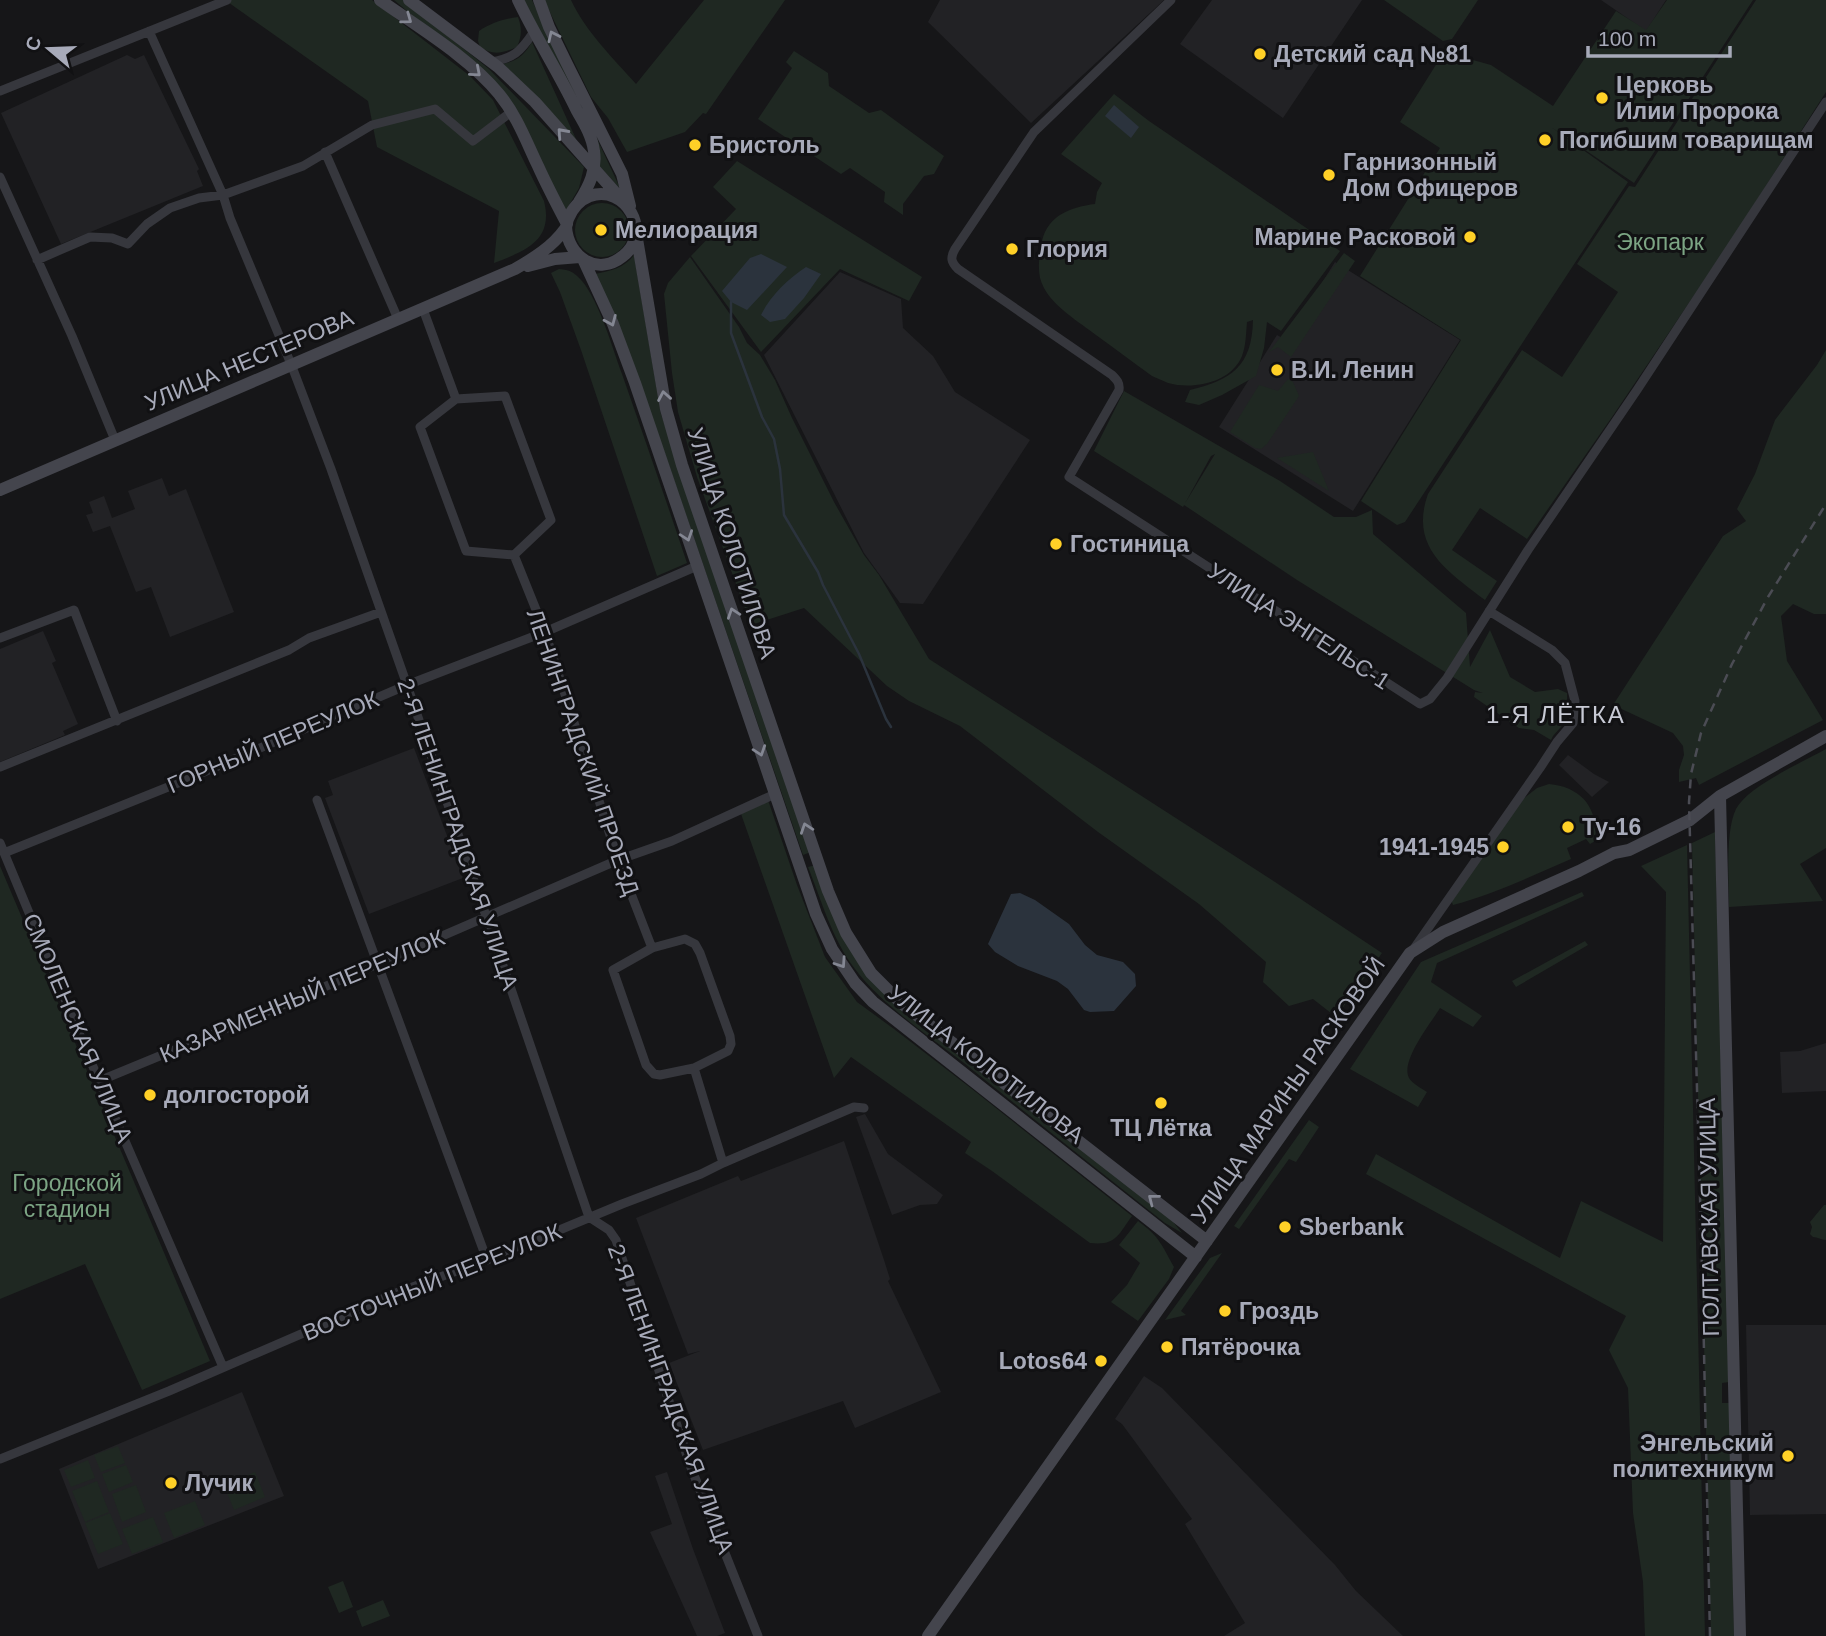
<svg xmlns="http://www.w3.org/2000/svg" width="1826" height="1636" font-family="Helvetica,sans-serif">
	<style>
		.built { fill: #222225 }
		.green { fill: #1f2822 }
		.water { fill: #2b333d }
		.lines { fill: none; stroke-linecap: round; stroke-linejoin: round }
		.stream { stroke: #2b333d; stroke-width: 2.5 }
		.street { stroke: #36373d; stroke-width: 9 }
		.secondary { stroke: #44454d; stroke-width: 12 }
		.rail { stroke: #4b4c54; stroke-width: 2.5; stroke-dasharray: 9 7; stroke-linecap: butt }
		.oneway { stroke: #848793 }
		.poi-dot { fill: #ffd027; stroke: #111113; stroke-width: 2.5 }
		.labels { text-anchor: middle; stroke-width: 6; stroke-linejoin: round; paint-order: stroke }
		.poi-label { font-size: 23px; font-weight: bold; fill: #a7aab9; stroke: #111113; text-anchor: start }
		.park-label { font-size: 23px; fill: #7ca584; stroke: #111113 }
		.street-label { font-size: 23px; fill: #a7aab9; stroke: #111113 }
		.neighbourhood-label { font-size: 24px; letter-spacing: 2px; fill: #c8cad5; stroke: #111113 }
	</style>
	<rect width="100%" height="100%" fill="#161618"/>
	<path class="built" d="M 940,0 L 1164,0 L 1031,123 L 928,22 Z
		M 1212,0 L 1362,0 L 1283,118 L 1180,44 Z
		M 1601,0 L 1666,0 L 1646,31 Z
		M 127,55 L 135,59 L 144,55 L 199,169 L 197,171 L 203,186 L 61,244 L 1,113 Z
		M 1335,262 L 1460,340 L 1353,511 L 1219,427 L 1277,335 L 1286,340 Z
		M 840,272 L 901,299 L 903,328 L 933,356 L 955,392 L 1030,440 L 923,604 L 900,603 L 864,553 L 764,355 Z
		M 162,478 L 169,496 L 186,489 L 234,612 L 170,637 L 151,587 L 136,592 L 110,526 L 93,532 L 86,515 L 93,513 L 89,502 L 104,496 L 112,518 L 135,509 L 128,491 Z
		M 43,631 L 56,661 L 52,663 L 78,724 L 63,731 L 65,735 L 0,762 L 0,649 Z
		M 414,748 L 463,878 L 369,914 L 325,798 L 333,795 L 328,781 Z
		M 1568,755 L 1594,774 L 1609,782 L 1592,797 L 1559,765 Z
		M 1826,1043 L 1826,1091 L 1782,1093 L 1780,1052 L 1800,1051 Z
		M 865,1114 L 888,1154 L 943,1195 L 937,1204 L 920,1205 L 892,1215 L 856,1117 Z
		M 844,1141 L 885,1263 L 890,1279 L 888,1281 L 941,1392 L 855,1428 L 843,1401 L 703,1450 L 669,1363 L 700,1351 L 688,1354 L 636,1218 L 738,1176 L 741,1181 Z
		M 1746,1325 L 1826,1325 L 1826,1514 L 1750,1515 Z
		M 1144,1376 L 1162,1388 L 1335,1565 L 1356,1591 L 1403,1636 L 1224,1636 L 1245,1623 L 1185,1524 L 1192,1519 L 1122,1424 L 1115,1419 Z
		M 242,1392 L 284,1496 L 98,1569 L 59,1469 Z
		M 667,1472 L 693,1549 L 725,1633 L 717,1636 L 697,1636 L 650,1532 L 672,1524 L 655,1476 Z"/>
	<path class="green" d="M 225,0 L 372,0 L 470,76 L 493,100 L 544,201 C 554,241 525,251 494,263 L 499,211 L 377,147 L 368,101 Z
		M 394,0 L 403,0 L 489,69 L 584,167 L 579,188 L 564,214 L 514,108 L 436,36 Z
		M 523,0 L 532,0 L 621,190 L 597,163 Z
		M 544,0 L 571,0 C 586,32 613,58 636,84 L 704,0 L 785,0 L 706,114 L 703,113 L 685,132 L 627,152 L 608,118 L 591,97 Z
		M 1384,0 L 1478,0 L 1452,39 L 1443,41 Z
		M 1667,0 L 1753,0 L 1634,183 L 1551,127 L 1628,182 L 1405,522 L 1397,525 L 1361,501 L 1461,340 L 1360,276 L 1440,148 L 1400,122 L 1444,52 L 1491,65 L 1553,106 L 1616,11 L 1646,30 Z
		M 1756,0 L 1826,0 L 1826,92 L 1730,242 L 1612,417 L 1527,539 L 1480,508 L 1452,550 L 1497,581 L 1485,600 C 1447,571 1409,547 1428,494 L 1522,350 L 1562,377 L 1618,292 L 1577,264 L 1629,186 L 1635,187 Z
		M 518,17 C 522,28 522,36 517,47 C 503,53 493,56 480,47 L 478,41 L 479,31 C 491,23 503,19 518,17 Z
		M 532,42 L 576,139 L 577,144 L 503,64 C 518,61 525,54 532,42 Z
		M 794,51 L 828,73 L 829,86 L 869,113 L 881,110 L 944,156 L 934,174 L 924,176 L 903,204 L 903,215 L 884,202 L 885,192 L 850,168 L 841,174 L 758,119 L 792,68 L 786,62 Z
		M 1114,94 L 1149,121 L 1340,251 L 1281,331 L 1267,322 L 1264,348 L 1256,376 L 1222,395 L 1199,405 L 1185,402 L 1190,390 C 1232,380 1252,366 1253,320 L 1247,322 C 1246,333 1246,346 1242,356 C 1231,383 1193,390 1168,383 C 1163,381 1157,378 1152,376 C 1133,362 1115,349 1096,335 C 1079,322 1054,307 1044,288 C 1036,274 1039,256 1042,241 C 1048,215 1071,207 1095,204 L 1097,192 L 1102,183 L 1061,154 Z
		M 737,161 L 922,277 L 909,301 L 840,269 L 761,352 L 691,256 L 736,209 L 713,187 Z
		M575 230a27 27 0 1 1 54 0a27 27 0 1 1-54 0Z
		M 1344,253 L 1355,261 L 1291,357 L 1278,347 L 1269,352 Z
		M 634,255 L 661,414 L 811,852 L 803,855 L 664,451 L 595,274 C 611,271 624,268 634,255 Z
		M 690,257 L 739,327 L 747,343 L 760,355 L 775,380 L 792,418 L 834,502 L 864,555 L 879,575 L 929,659 L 1272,880 L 1382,953 L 1336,1017 L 1313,999 L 1289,1006 L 1263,982 L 1266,962 L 1199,904 L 1098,832 L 960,726 L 909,701 L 887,686 L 804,608 L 751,625 L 697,477 L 678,412 L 672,373 L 664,294 L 668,283 Z
		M 559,269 C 570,270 574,272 582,281 C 600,303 612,347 622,374 C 644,437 666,500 687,563 L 657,576 L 581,350 L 560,292 L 551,273 Z
		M 1826,350 L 1826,614 L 1814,614 L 1793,604 L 1781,616 L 1787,661 L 1823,720 L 1699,785 L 1696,778 L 1679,782 L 1679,770 L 1684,755 L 1683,746 L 1673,733 L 1613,705 L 1723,536 L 1746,521 L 1737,509 L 1755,474 L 1775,420 L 1817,365 Z
		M 1288,379 L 1293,382 L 1299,396 L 1267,444 L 1261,449 L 1255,448 L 1230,432 L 1259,385 L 1278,391 Z
		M 1124,391 L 1280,481 L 1334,517 L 1356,517 L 1372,510 L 1373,534 L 1466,613 L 1470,667 L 1490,630 L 1510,677 L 1535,692 L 1558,689 L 1567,693 L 1567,720 L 1553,736 L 1551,740 L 1534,730 L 1519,728 L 1474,697 L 1475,692 L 1483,693 L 1474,690 L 1297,580 L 1184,505 L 1215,454 L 1211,456 L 1183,507 L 1094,451 Z
		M 1313,452 L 1329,491 L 1277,458 Z
		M 1826,749 L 1826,848 L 1800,864 L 1823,901 L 1729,907 C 1729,882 1725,831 1736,809 C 1748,786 1803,762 1826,749 Z
		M 1549,784 C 1582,787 1599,809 1595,841 L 1590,844 L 1586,839 L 1567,848 L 1571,859 C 1532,876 1494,894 1453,905 L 1451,900 L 1523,799 L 1537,788 Z
		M 768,800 L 797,885 L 825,957 L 857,1002 L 894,1029 L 972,1089 L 1132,1216 C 1118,1235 1116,1246 1090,1243 L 992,1171 L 965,1153 L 971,1142 L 851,1057 L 834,1078 L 740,811 Z
		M 1715,832 L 1729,1382 L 1722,1383 L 1722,1403 L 1730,1403 L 1734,1636 L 1711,1636 L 1692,843 Z
		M 1687,845 L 1705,1636 L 1645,1636 L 1643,1582 L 1633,1513 L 1628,1388 L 1609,1350 L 1626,1316 L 1366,1174 L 1376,1154 L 1560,1258 L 1581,1201 L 1663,1242 L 1666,892 L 1641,866 Z
		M 816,865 L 873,979 L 1170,1218 L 1182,1233 L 1165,1223 C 1098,1170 1031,1117 964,1063 C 929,1036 882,1005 855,969 C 832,939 822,902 808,867 Z
		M 0,866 L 210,1361 L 142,1390 L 85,1264 L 0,1299 Z
		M 1582,892 L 1584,896 L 1437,963 L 1431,982 L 1482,1016 L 1473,1027 L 1440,1008 C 1431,1023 1400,1061 1409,1078 C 1413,1084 1421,1088 1427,1092 L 1418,1107 L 1350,1069 L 1421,962 Z
		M 1585,941 L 1588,945 L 1516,987 L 1512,981 Z
		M 1309,1120 L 1319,1127 L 1296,1162 L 1289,1159 L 1239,1229 L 1234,1226 Z
		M 1824,1205 L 1826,1205 L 1826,1240 C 1821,1240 1818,1237 1813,1237 L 1810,1234 L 1812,1227 L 1810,1222 Z
		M 1138,1221 C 1160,1237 1161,1244 1174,1267 L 1169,1279 L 1138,1321 L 1111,1302 L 1127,1285 L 1140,1263 L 1119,1245 Z
		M 1222,1253 L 1181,1311 L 1186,1315 L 1165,1320 L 1210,1258 Z
		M 118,1446 L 125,1463 L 101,1472 L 94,1455 Z
		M 88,1460 L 95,1478 L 71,1487 L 64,1470 Z
		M 126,1465 L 133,1482 L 109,1492 L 102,1474 Z
		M 255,1472 L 265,1497 L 234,1510 L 224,1485 Z
		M 97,1481 L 109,1512 L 85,1522 L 72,1491 Z
		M 136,1485 L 146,1512 L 122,1522 L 112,1494 Z
		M 195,1501 L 205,1525 L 174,1538 L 164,1513 Z
		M 110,1513 L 123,1544 L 98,1554 L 85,1523 Z
		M 153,1517 L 163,1542 L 132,1554 L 122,1529 Z
		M 343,1581 L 353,1607 L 339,1613 L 328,1587 Z
		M 383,1600 L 390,1616 L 362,1627 L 356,1611 Z"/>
	<path class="water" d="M 1114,105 L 1139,127 L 1131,138 L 1105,116 Z
		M 761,254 L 787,267 L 747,310 L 731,302 L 722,291 L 750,258 Z
		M 806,267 L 821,274 L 804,298 L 785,319 L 770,322 L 761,315 C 771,295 787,280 806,267 Z
		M 1020,893 L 1035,900 L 1069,924 L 1085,945 L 1097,955 L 1123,962 L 1135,974 L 1136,986 L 1114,1011 L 1090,1012 L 1084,1010 L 1068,989 L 1057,981 L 1018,966 L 995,952 L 988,944 L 1011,894 Z"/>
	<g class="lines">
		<path class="stream" d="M 731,302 L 731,333 L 762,417 L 774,439 L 780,469 L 784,515 L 818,572 L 823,585 L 859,654 L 886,719 L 891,727"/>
		<path class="street" d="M 1171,0 L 1034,132 L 955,249 C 950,258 951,262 958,269 L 1112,375 C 1117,380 1120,383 1119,390 L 1069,477 L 1420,704 L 1430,699 L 1447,678 L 1528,550 L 1637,390 L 1826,102
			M 149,31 L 223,195 L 230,218 L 291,364 L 331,469 L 407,685 L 589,1217 L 609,1230 L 616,1240 L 690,1465 L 758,1636
			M 491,62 C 514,58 520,52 533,33
			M 0,91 L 227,0
			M 325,152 L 398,319
			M 0,177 L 72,336 L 115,440
			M 37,260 L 90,237 L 112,238 L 128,244 L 147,224 L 170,208 L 199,198 L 223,195 L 303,166 L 372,125 L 435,109 L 473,141 L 511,112
			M 423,309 L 456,399 L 420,427 L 466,551 L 514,555 L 545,632 L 618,860 L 652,948 L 613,970 L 646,1065 L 654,1074 L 660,1075 L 694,1068 L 723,1163
			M 456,399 L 505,396 L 551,520 L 514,555
			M 0,638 L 74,610 L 117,721
			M 0,767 L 289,650 L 309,638 L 381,612
			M 317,800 L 487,1260
			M 0,843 L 99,1081 L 223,1367
			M 4,853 L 183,781 L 407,685 L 545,632 L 697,566
			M 1415,947 L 1540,768 L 1557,742 L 1573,723 L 1575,701 L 1565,663 L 1552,650 L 1489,611
			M 652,948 L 685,939 L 695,944 L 700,953 L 730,1036 L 731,1044 L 728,1051 L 694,1068
			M 99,1081 L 271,1010 L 618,860 L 672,841 L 775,794
			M 0,1459 L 169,1391 L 396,1293 L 487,1260 L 622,1204 L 701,1174 L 723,1163 L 854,1107 L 864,1108"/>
		<path class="secondary" d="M 380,0 C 418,27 470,58 499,94 C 517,116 526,141 538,166 C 547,186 557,205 567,224
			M 409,0 L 498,67 L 535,102 L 621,199
			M 518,0 C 536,38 559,73 577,111 C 584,123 592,136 594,151 C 597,170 589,186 579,202
			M 539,0 L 549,27 L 567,64 L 622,174 L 630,206
			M 636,233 L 666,409 L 682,465 L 828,891 L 846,933 L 871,973 L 900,1002 L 1207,1241
			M 583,259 L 613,324 L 635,383 L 816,914 L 832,949 L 855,983 L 873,1002 L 1196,1257
			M 528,266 L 555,259 L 580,257
			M 0,490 L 515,269 C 534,258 552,247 565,229 C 568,224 566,225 568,219 C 572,209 580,200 590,196 C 626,184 653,233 623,256 C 597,277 568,257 566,227
			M 1720,796 L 1740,1636
			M 928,1636 L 1410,953 L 1443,932 L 1579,871 L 1614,853 L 1629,850 L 1690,820 L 1720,796 L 1826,736"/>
		<path class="rail" d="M 1710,1636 L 1703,1304 L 1689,802 L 1691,774 L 1701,733 L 1732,664 L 1768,597 L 1826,504"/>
	</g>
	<defs><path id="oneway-chevron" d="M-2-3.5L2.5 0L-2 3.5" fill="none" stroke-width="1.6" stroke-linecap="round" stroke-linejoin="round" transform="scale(1.75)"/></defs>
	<g class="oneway">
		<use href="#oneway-chevron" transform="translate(407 19) rotate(36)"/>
		<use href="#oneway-chevron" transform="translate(553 36) rotate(-115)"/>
		<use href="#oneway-chevron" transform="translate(476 72) rotate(41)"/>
		<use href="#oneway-chevron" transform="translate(562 133) rotate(-132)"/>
		<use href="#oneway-chevron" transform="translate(611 321) rotate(67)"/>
		<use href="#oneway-chevron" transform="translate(664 396) rotate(-100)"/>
		<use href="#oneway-chevron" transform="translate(687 536) rotate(71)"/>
		<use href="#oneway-chevron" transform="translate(733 613) rotate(-109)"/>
		<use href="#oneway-chevron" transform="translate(760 751) rotate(71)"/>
		<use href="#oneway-chevron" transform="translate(806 828) rotate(-109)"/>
		<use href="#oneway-chevron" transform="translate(841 963) rotate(56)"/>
		<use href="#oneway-chevron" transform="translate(1153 1199) rotate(-142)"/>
	</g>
	<g class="poi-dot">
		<circle cx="1260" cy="54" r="7"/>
		<circle cx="1602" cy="98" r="7"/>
		<circle cx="1545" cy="140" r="7"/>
		<circle cx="695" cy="145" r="7"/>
		<circle cx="1329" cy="175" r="7"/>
		<circle cx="601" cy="230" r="7"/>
		<circle cx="1470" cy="237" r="7"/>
		<circle cx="1012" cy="249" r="7"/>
		<circle cx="1277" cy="370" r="7"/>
		<circle cx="1056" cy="544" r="7"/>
		<circle cx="1568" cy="827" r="7"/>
		<circle cx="1503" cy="847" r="7"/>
		<circle cx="150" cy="1095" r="7"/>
		<circle cx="1161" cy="1103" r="7"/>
		<circle cx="1285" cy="1227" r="7"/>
		<circle cx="1225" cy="1311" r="7"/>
		<circle cx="1167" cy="1347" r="7"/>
		<circle cx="1101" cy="1361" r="7"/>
		<circle cx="1788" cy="1456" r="7"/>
		<circle cx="171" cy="1483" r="7"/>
	</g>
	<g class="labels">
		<g class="poi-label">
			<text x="1274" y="62">Детский сад №81</text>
			<text x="1616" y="93">Церковь<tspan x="1616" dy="26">Илии Пророка</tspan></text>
			<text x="1559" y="148">Погибшим товарищам</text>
			<text x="709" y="153">Бристоль</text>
			<text x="1343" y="170">Гарнизонный<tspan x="1343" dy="26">Дом Офицеров</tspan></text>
			<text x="615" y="238">Мелиорация</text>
			<text x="1456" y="245" text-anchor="end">Марине Расковой</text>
			<text x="1026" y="257">Глория</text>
			<text x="1291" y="378">В.И. Ленин</text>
			<text x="1070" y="552">Гостиница</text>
			<text x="1582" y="835">Ту-16</text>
			<text x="1489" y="855" text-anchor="end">1941-1945</text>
			<text x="164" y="1103">долгосторой</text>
			<text x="1161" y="1136" text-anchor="middle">ТЦ Лётка</text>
			<text x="1299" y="1235">Sberbank</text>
			<text x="1239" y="1319">Гроздь</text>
			<text x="1181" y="1355">Пятёрочка</text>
			<text x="1087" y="1369" text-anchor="end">Lotos64</text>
			<text x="1774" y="1451" text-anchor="end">Энгельский<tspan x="1774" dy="26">политехникум</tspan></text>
			<text x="185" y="1491">Лучик</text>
		</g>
		<g class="park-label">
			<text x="1660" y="250">Экопарк</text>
			<text x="67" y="1191">Городской<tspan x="67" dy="26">стадион</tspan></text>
		</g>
		<g class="street-label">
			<text transform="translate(249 360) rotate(-23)" y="8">УЛИЦА НЕСТЕРОВА</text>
			<text transform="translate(732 543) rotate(72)" y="8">УЛИЦА КОЛОТИЛОВА</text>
			<text transform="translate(1299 626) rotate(33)" y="8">УЛИЦА ЭНГЕЛЬС-1</text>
			<text transform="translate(273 742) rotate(-23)" y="8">ГОРНЫЙ ПЕРЕУЛОК</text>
			<text transform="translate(583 752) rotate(71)" y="8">ЛЕНИНГРАДСКИЙ ПРОЕЗД</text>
			<text transform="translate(458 834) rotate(71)" y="8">2-Я ЛЕНИНГРАДСКАЯ УЛИЦА</text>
			<text transform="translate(302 996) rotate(-23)" y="8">КАЗАРМЕННЫЙ ПЕРЕУЛОК</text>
			<text transform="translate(78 1028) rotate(67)" y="8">СМОЛЕНСКАЯ УЛИЦА</text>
			<text transform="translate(986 1064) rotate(38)" y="8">УЛИЦА КОЛОТИЛОВА</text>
			<text transform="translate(1288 1090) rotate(-55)" y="8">УЛИЦА МАРИНЫ РАСКОВОЙ</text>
			<text transform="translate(1709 1217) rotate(-91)" y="8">ПОЛТАВСКАЯ УЛИЦА</text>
			<text transform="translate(432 1282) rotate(-22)" y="8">ВОСТОЧНЫЙ ПЕРЕУЛОК</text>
			<text transform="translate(671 1399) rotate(70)" y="8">2-Я ЛЕНИНГРАДСКАЯ УЛИЦА</text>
		</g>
		<g class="neighbourhood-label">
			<text x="1556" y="723">1-Я ЛЁТКА</text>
		</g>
	</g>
	<g transform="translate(49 49) rotate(289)" stroke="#111113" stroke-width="5" paint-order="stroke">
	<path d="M0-5L12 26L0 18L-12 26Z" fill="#a7aab9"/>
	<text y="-10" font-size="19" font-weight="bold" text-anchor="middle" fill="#a7aab9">С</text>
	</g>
	<path d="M1588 46v10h142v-10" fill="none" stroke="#a7aab9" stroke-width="3.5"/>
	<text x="1598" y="46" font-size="21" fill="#a7aab9" stroke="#111113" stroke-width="5" paint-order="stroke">100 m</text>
</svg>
